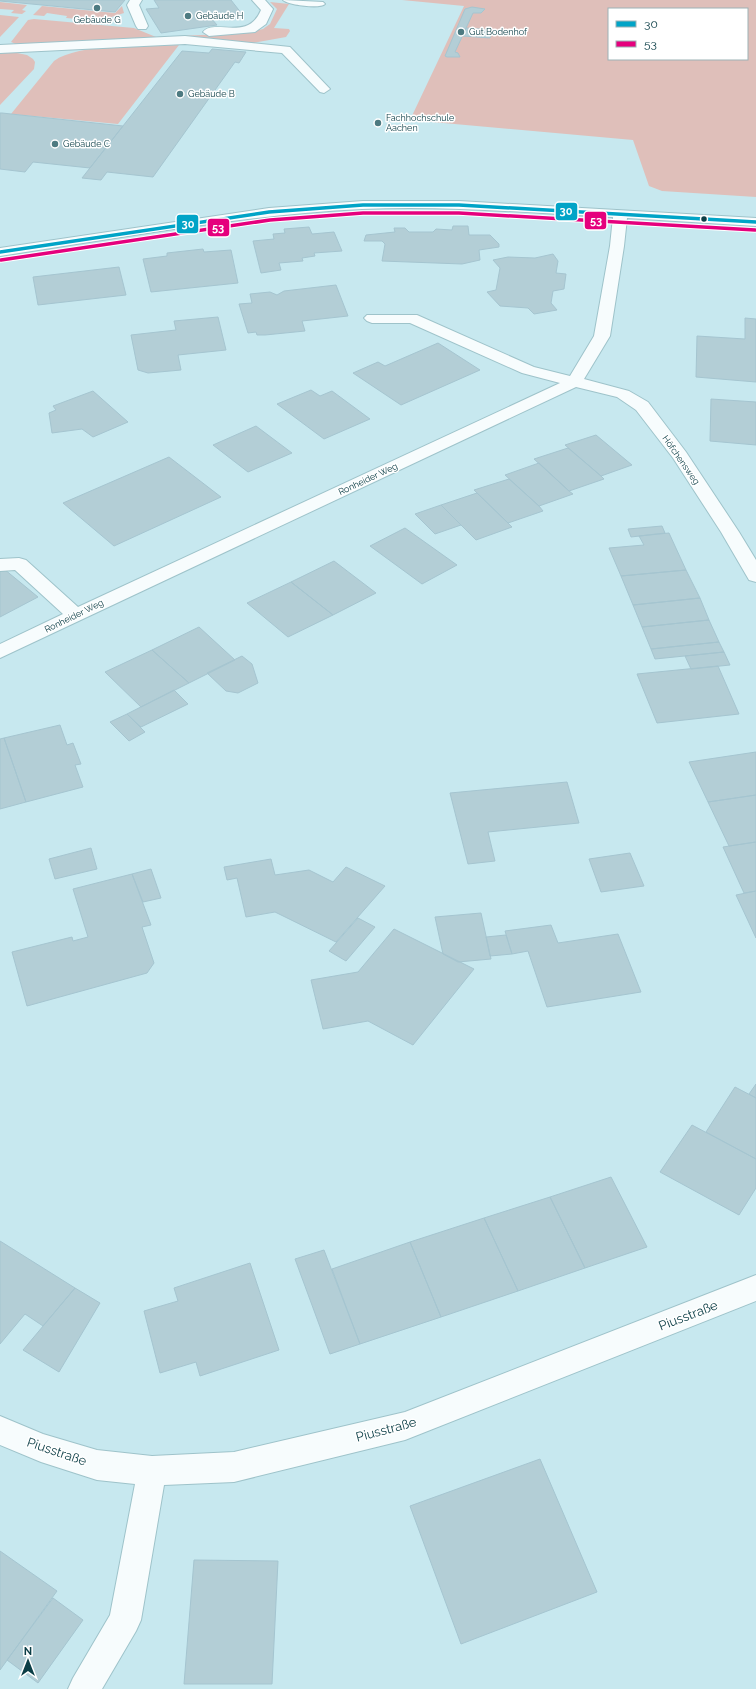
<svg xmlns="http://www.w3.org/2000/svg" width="756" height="1689" font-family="Raleway,sans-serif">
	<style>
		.green { fill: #dfbfba; fill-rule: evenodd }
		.building { fill: #b3ced6; stroke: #a5c5d0 }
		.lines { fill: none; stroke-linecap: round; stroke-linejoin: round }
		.minor-casing { stroke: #9ec3ca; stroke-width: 2 }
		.minor { fill: #f7fcfd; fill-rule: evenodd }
		.bus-1-casing { stroke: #fff; stroke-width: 5.5 }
		.bus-2-casing { stroke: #fff; stroke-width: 5.5 }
		.bus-1 { stroke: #01a4c7; stroke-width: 3.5 }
		.bus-2 { stroke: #e5007d; stroke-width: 3.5 }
		.poi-dot { fill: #4d7a81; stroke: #fff; stroke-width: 1.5 }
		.bus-dot { fill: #0b3e46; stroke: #fff; stroke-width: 1.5 }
		.labels { text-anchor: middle; stroke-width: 3; stroke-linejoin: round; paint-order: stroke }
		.far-poi-label { font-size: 9px; fill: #0b3e46; stroke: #fff; text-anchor: start }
		.far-street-label { font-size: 9px; fill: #0b3e46; stroke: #fff }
		.near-street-label { font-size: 13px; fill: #0b3e46; stroke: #fff }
		.line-badge { stroke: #fff; stroke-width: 1.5 }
		.badge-label { font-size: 11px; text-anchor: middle; font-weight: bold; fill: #fff }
	</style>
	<rect width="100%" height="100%" fill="#c7e8ef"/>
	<path class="green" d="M 402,0 L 756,0 L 756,197 L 662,191 L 649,186 L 633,140 L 410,120 L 464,6 ZM 609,9 L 747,9 L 747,59 L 609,59 Z
		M 0,2 L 27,5 L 22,10 L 26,11 L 22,14 L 11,13 L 14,10 L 0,9 Z
		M 270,2 L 289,4 L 274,28 L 289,29 L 290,31 L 286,37 L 253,43 L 186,37 L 16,44 L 11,42 L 28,20 L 34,19 L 134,28 L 156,37 L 247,33 L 263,29 L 270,24 L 277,9 Z
		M 42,6 L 115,13 L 122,6 L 124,13 L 99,21 L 66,18 L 67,16 L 47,13 L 44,16 L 33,15 Z
		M 0,15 L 19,17 L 0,37 Z
		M 179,45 L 118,124 L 11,114 L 54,61 C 78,43 148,46 179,45 Z
		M 12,52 L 27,55 L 33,59 L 35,62 L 34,69 L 0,105 L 0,53 Z"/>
	<path class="building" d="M 0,0 L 125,0 L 115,12 L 0,1 Z
		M 154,0 L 231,0 L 242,14 L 211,18 L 217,25 L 161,33 L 146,9 L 159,8 Z
		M 472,7 L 485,9 L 481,13 L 473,13 L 455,52 L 458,53 L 460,57 L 447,57 L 445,56 L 465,9 Z
		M 466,28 L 493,30 L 490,38 L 463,36 Z
		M 212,49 L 246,52 L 239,63 L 235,62 L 153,177 L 107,172 L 101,180 L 82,178 L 182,51 L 209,53 Z
		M 0,113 L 2,113 L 123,126 L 90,168 L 33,162 L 25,172 L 0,169 Z
		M 453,226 L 468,226 L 469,235 L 490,235 L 499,244 L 499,247 L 479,250 L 480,260 L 462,264 L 382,261 L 385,244 L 382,241 L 364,241 L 366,235 L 395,232 L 394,228 L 405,228 L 409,232 L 433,232 L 436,229 L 452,230 Z
		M 309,227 L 312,234 L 334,232 L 342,251 L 314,253 L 315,256 L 302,258 L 303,261 L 279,263 L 281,270 L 261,273 L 253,241 L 274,239 L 273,234 L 285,233 L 284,229 Z
		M 203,249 L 204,252 L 231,250 L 238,283 L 151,292 L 143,259 L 167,256 L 167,253 Z
		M 553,254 L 558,261 L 556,273 L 566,274 L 564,289 L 553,291 L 551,303 L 557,310 L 534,314 L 528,308 L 500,306 L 487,292 L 496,290 L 500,268 L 493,260 L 508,257 L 535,258 Z
		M 119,267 L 126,295 L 38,305 L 33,277 Z
		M 336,285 L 348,316 L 302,321 L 305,331 L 265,335 L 257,335 L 256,332 L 248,333 L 239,304 L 252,303 L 250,294 L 270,292 L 277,295 L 284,291 Z
		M 218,317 L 226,350 L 178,355 L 181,370 L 148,373 L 138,370 L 131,335 L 176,330 L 174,321 Z
		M 745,318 L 756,319 L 756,382 L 696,377 L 697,336 L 745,339 Z
		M 438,343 L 480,370 L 401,405 L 353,373 L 378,362 L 385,366 Z
		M 311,390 L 320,396 L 332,391 L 370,419 L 324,439 L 277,404 Z
		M 93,391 L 128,422 L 93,437 L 82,429 L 52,433 L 49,413 L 56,410 L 53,406 Z
		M 711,399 L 756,402 L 756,445 L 710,441 Z
		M 256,426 L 292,453 L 248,472 L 213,445 Z
		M 596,435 L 632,465 L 601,476 L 565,445 Z
		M 568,448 L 601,476 L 604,479 L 569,491 L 534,459 Z
		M 169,457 L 221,497 L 114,546 L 63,503 Z
		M 539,463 L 569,491 L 573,494 L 539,506 L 505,475 Z
		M 509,479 L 539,506 L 543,511 L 508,523 L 474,490 Z
		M 477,493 L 508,523 L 512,527 L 476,540 L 441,505 Z
		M 441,505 L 461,525 L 435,534 L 415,514 Z
		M 662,526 L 665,533 L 631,537 L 628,529 Z
		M 405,528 L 457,565 L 422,584 L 370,546 Z
		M 669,533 L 686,570 L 621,576 L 609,548 L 644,545 L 639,536 Z
		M 334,561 L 376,593 L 333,615 L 291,582 Z
		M 4,569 L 38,597 L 0,617 L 0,571 Z
		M 686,570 L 700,598 L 633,605 L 621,576 Z
		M 291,582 L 333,615 L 288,637 L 247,603 Z
		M 700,598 L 709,620 L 642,627 L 633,605 Z
		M 709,620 L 719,642 L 651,649 L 642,627 Z
		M 199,627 L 235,660 L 189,683 L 152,650 Z
		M 719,642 L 724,652 L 655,659 L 651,649 Z
		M 152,650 L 189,683 L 141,707 L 105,672 Z
		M 724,652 L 730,665 L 691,669 L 685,656 Z
		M 242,656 L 252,664 L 258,683 L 238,693 L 226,691 L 207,673 Z
		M 718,666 L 739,714 L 657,723 L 637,674 Z
		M 174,690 L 188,704 L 141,727 L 127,714 Z
		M 127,714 L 145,732 L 129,741 L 110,722 Z
		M 60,725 L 67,745 L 73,743 L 81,764 L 75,765 L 83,787 L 26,802 L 4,738 Z
		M 4,738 L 26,802 L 0,809 L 0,739 Z
		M 756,752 L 756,795 L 708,802 L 689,762 Z
		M 567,782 L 579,823 L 488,832 L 495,861 L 468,864 L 450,793 Z
		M 756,795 L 756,842 L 729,846 L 708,802 Z
		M 756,842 L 756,891 L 744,893 L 723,847 Z
		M 91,848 L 97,869 L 55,879 L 49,859 Z
		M 630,853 L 644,886 L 601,892 L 589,859 Z
		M 271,859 L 275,875 L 309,870 L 333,882 L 346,867 L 385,886 L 336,942 L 275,912 L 246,917 L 237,878 L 227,880 L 224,867 Z
		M 151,869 L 161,898 L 143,902 L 132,874 Z
		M 132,874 L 151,925 L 142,927 L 154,963 L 147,973 L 27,1006 L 12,952 L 72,937 L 73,941 L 88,937 L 73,889 Z
		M 756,891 L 756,938 L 736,895 Z
		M 481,913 L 491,959 L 458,962 L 443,954 L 435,917 Z
		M 358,918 L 375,927 L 346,961 L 329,951 Z
		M 551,925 L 558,943 L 618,934 L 641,992 L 547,1007 L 528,951 L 512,954 L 505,931 Z
		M 394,929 L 474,969 L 413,1045 L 368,1021 L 323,1029 L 311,980 L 358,972 Z
		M 506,935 L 512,954 L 490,956 L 486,937 Z
		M 756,1084 L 756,1098 L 749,1094 Z
		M 735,1087 L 756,1098 L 756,1159 L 706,1132 Z
		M 692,1125 L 756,1159 L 756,1188 L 739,1215 L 660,1172 Z
		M 611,1177 L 647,1247 L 585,1268 L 550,1197 Z
		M 550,1197 L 585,1268 L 518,1291 L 484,1218 Z
		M 484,1218 L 518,1291 L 441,1317 L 410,1242 Z
		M 0,1241 L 75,1288 L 43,1326 L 25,1314 L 0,1344 Z
		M 410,1242 L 441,1317 L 360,1344 L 332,1269 Z
		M 324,1250 L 360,1344 L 330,1354 L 295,1259 Z
		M 250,1263 L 279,1350 L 200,1376 L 196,1362 L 160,1373 L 144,1311 L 178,1301 L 174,1288 Z
		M 75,1288 L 100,1303 L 59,1372 L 23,1350 Z
		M 540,1459 L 597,1592 L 461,1644 L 410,1506 Z
		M 0,1551 L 57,1591 L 0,1670 Z
		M 194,1560 L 278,1561 L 272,1684 L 184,1684 Z
		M 53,1598 L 83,1620 L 38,1683 L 7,1660 Z"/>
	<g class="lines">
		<defs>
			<path id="minor" d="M 130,0 L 142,0 L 139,5 L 148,26 L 146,29 L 138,29 L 136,26 L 127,5 Z
				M 252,0 L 265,0 L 273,9 L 266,24 L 255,32 L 209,36 L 203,32 C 214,18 248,42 261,10 Z
				M 283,0 L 323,2 L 325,4 C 320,9 288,5 283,0 Z
				M 185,36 L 290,47 L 330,89 L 324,93 L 320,92 L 282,53 L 185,44 L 0,53 L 0,45 Z
				M 363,201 L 459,201 L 756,218 L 756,226 L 627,218 L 624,246 L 610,336 L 584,379 L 629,391 L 648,402 L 686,452 L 739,532 L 756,560 L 756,582 L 749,580 L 721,532 L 673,458 L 636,410 L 617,397 L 576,387 L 0,658 L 0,644 L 63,614 L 15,570 L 0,571 L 0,559 L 19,558 L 26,560 L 78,607 L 560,383 L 522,373 L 410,323 L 372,323 L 367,321 L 364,318 L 367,315 L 417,315 L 534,367 L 570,376 L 594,336 L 610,246 L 613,217 C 529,213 445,205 362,209 C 241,215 120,238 0,256 L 0,248 L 269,208 Z
				M 756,1275 L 756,1301 L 405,1440 L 234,1482 L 164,1485 L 141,1620 L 136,1631 L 102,1689 L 68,1689 L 73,1678 L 110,1615 L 135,1484 L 97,1480 L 41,1462 L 0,1445 L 0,1416 L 43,1434 L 97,1450 L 152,1456 L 234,1452 L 405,1412 Z"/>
		</defs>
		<use href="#minor" class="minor-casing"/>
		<use href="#minor" class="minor"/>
		<defs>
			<path id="bus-1" d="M 0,252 L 269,212 L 363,205 L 459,205 L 756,222"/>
			<path id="bus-2" d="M 1,260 L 270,220 L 363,213 L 459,213 L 755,230"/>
		</defs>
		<use href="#bus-1" class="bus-1-casing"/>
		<use href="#bus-2" class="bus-2-casing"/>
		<use href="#bus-1" class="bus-1"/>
		<use href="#bus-2" class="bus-2"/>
	</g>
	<g class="poi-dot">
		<circle cx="97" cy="8" r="4"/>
		<circle cx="188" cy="16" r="4"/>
		<circle cx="461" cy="32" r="4"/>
		<circle cx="180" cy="94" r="4"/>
		<circle cx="378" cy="123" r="4"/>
		<circle cx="55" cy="144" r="4"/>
	</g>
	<circle class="bus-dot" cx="704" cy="219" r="3.5"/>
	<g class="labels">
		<g class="far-poi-label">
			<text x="196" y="19">Gebäude H</text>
			<text x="97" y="23" text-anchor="middle">Gebäude G</text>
			<text x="469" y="35">Gut Bodenhof</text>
			<text x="188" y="97">Gebäude B</text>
			<text x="386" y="121">Fachhochschule<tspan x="386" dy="10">Aachen</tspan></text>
			<text x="63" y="147">Gebäude C</text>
		</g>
		<g class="far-street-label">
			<text transform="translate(681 460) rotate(55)" y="3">Höfchensweg</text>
			<text transform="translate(368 479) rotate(-25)" y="3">Ronheider Weg</text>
			<text transform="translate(74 616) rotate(-26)" y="3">Ronheider Weg</text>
		</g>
		<g class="near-street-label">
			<text transform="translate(688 1315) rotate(-21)" y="5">Piusstraße</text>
			<text transform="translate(386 1429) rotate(-15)" y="5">Piusstraße</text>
			<text transform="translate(57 1451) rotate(19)" y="5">Piusstraße</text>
		</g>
	</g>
	<g class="line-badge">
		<rect x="555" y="202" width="23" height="19" rx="4" fill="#01a4c7"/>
		<rect x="584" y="211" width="23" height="19" rx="4" fill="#e5007d"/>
		<rect x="176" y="214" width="23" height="20" rx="4" fill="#01a4c7"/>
		<rect x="207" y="218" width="23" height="19" rx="4" fill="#e5007d"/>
	</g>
	<g class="badge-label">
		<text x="566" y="215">30</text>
		<text x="596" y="225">53</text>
		<text x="188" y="228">30</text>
		<text x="218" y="232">53</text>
	</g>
	<rect x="608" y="8" width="140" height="52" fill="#ffffff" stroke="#9db2b5"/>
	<rect x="616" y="21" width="20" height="6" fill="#01a4c7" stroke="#9db2b5"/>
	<text x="644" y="28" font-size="12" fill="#0b3e46">30</text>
	<rect x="616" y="41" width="20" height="6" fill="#e5007d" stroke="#9db2b5"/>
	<text x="644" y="48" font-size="12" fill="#0b3e46">53</text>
	<g transform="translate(28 1661)" stroke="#ffffff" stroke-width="3" paint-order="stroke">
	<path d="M0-3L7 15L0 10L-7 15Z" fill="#0b3e46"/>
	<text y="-6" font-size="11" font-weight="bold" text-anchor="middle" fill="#0b3e46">N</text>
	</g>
</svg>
